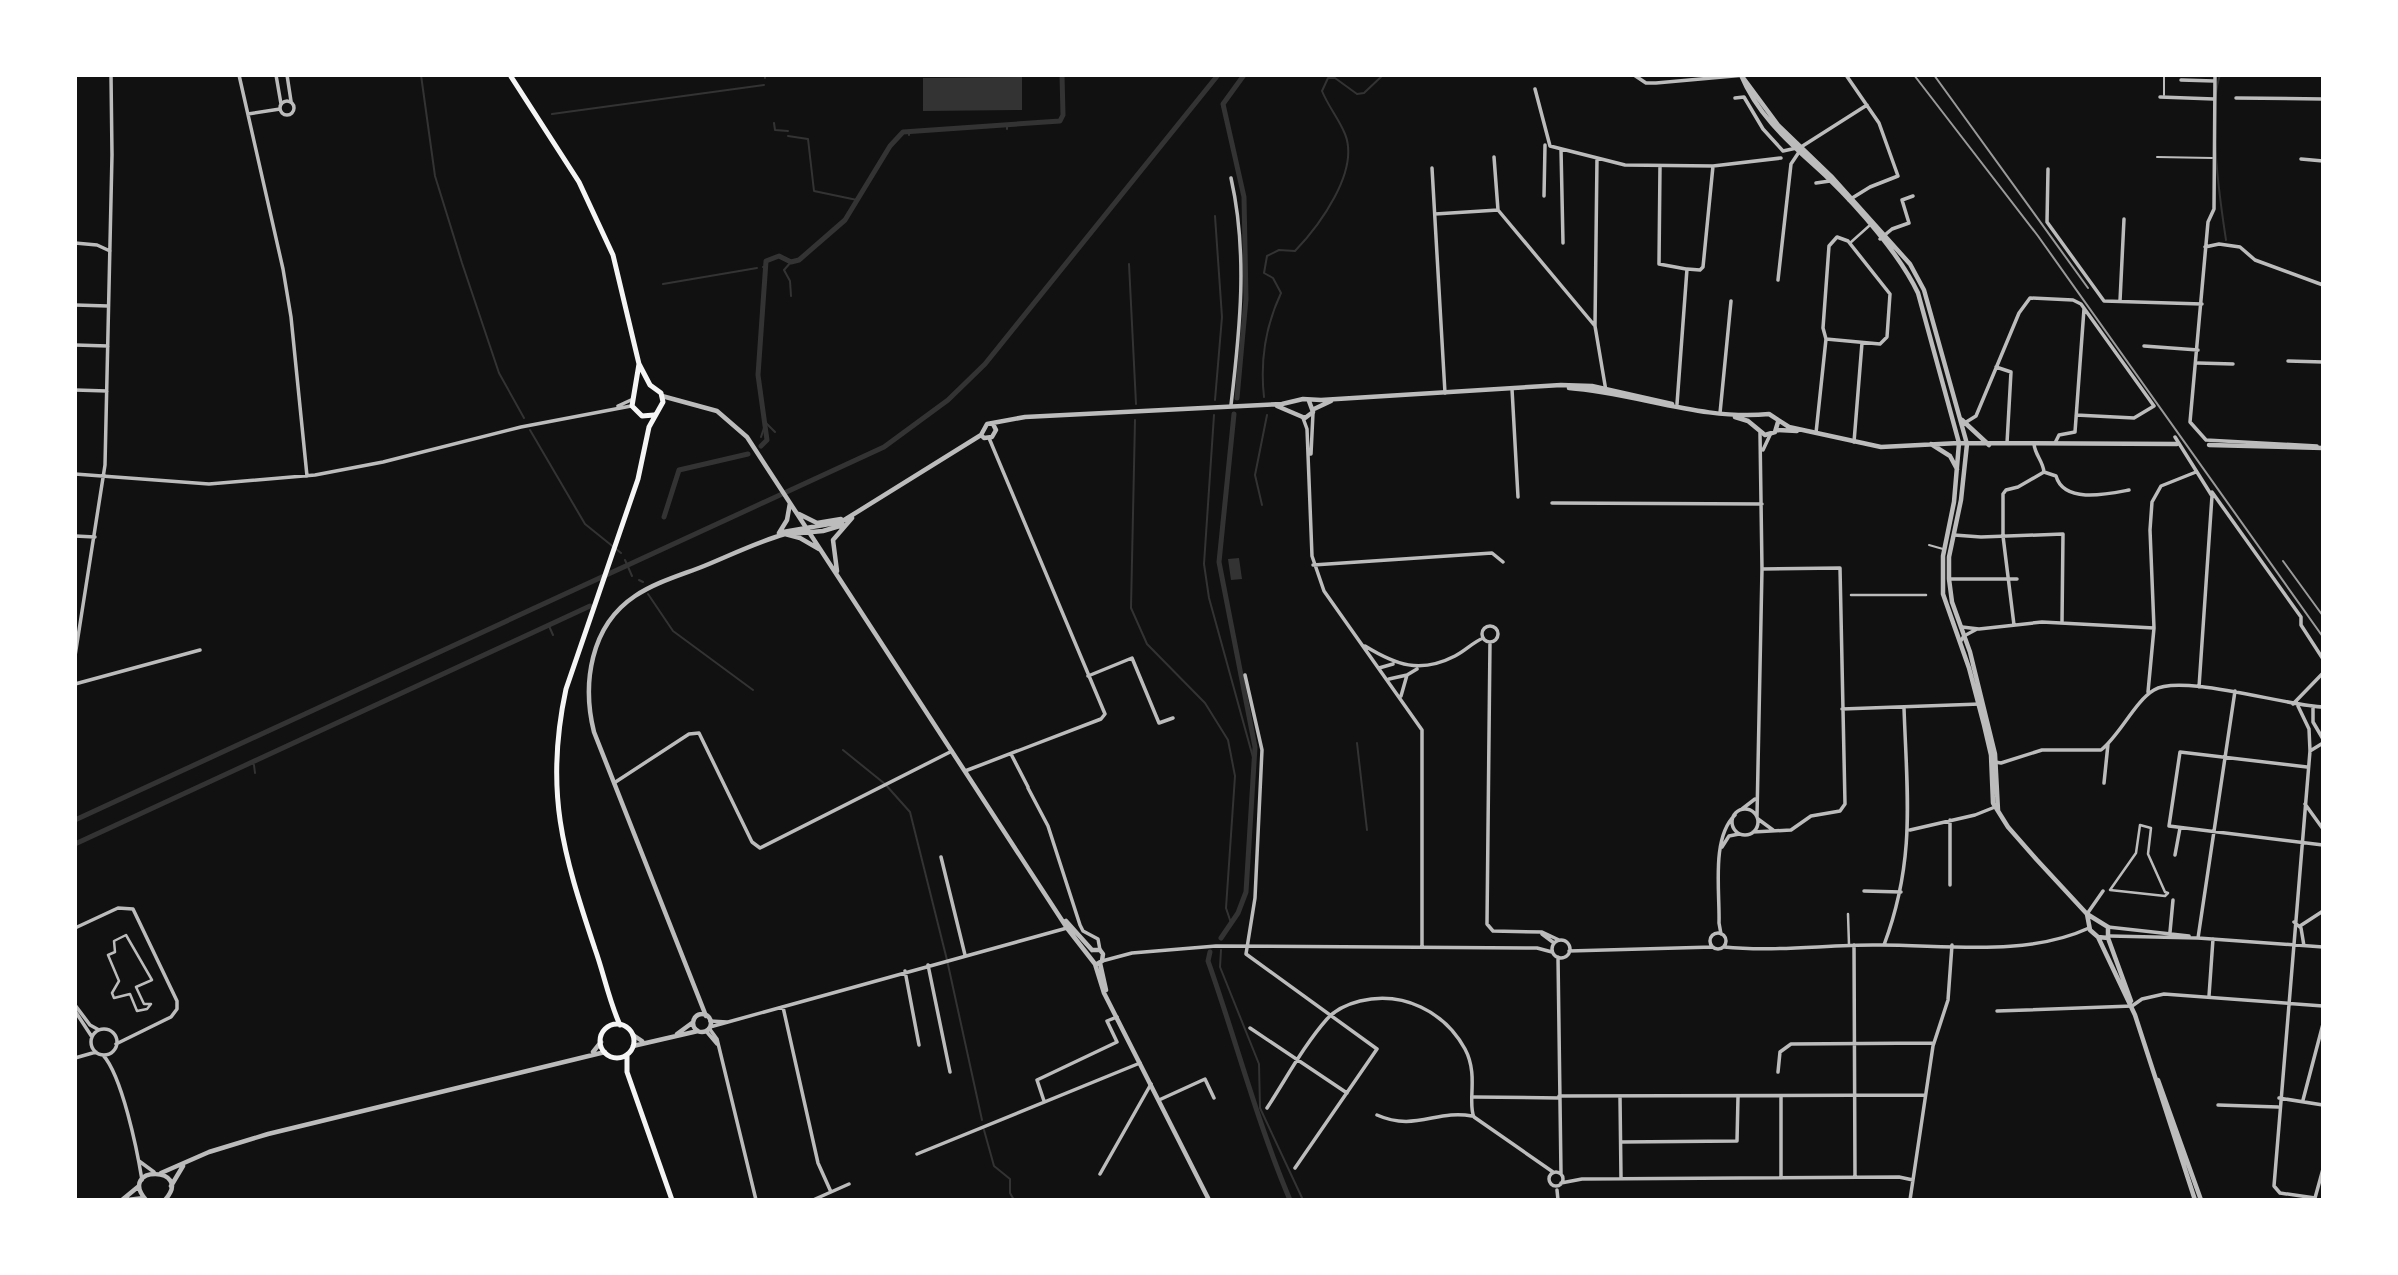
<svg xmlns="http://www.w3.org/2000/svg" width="2398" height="1275" font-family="Lato,sans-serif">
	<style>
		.water { fill: #333 }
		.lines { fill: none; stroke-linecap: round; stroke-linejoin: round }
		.stream { stroke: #333; stroke-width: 2 }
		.canal { stroke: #333; stroke-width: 5 }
		.service { stroke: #bcbcbc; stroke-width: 2 }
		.pedestrian { stroke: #bcbcbc; stroke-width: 2.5 }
		.minor { stroke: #bcbcbc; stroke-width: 3.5 }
		.tertiary { stroke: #bcbcbc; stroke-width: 4.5 }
		.primary { stroke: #f5f5f5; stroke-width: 5 }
		.rail { stroke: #9a9a9a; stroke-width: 2 }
	</style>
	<rect width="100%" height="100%" fill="#111"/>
	<path class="water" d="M 1022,77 L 1022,110 L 923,111 L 923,78 Z
		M 1239,558 L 1242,579 L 1231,580 L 1228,559 Z"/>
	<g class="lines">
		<path class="stream" d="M 421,75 L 435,176 L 462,263 L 499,373 L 524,418
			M 2220,75 C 2207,112 2220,201 2226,240
			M 765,78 L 765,75
			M 552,114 L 764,85
			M 774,123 L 775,130 L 788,131
			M 1007,126 L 1007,129
			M 909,135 L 909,131
			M 788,136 L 808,139 L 814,191 L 857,200
			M 791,262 L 784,270 L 790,281 L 791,296
			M 1129,264 L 1136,404
			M 763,267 L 765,267
			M 663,284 L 757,268
			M 1264,397 C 1260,361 1266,325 1281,293 L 1273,278 L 1264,273 L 1267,256 L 1279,250 L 1295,251 C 1319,226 1360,171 1345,134 C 1339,119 1328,106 1322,91 L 1328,78 L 1335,78 L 1357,94 L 1364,93 L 1383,75
			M 1215,400 L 1222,317 L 1215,216
			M 1214,415 L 1204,564 L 1209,598 L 1254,761
			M 1135,420 L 1131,608 L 1147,644 L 1205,703 L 1228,740 L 1235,776 L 1226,908 L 1231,923
			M 764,421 L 775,432
			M 530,430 L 585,524 L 621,553
			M 761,437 L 765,425
			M 1262,505 L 1255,475 L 1267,415
			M 625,560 L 632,576
			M 639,580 L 643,582
			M 648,594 L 673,631 L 753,690
			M 549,626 L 553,635
			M 1357,743 L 1367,830
			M 843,750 L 885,784 L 910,812 L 947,960 L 982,1120
			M 253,763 L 253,764
			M 254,765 L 255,773
			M 1221,950 L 1220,967 L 1259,1064 L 1260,1108 L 1303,1200
			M 984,1130 L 994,1166 L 1010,1179 L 1010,1193 L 1014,1200"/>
		<path class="canal" d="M 1237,398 L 1246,299 L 1244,197 L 1223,104 L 1244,75
			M 761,446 L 767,440 L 758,375 L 766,261 L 779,256 L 791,262 L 799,260 L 845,220 L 890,146 L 903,132 L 1060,121 L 1063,115 L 1062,75
			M 664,517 L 679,470 L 748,454
			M 75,820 L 884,447 L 948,400 L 985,364 L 1218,75
			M 75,844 L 590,606
			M 1221,938 L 1238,913 L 1246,892 L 1255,747 L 1219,562 L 1234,414
			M 1210,952 L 1208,961 C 1236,1040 1257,1122 1290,1200"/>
		<path class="service" d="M 2164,95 L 2164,75
			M 2157,157 L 2212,158
			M 1929,545 L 1943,549"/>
		<path class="pedestrian" d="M 1850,243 L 1869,226
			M 1851,595 L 1926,595
			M 2140,825 L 2151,828 L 2148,854 L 2165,892 L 2168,893 L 2165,896 L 2110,890 L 2136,853 Z
			M 1848,914 L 1849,945
			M 126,935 L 152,980 L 136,987 L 144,1004 L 151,1004 L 147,1009 L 137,1011 L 130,994 L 114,998 L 112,993 L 119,981 L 108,955 L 115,952 L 114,941 Z"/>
		<path class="minor" d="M 239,75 L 283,269 L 291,317 L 307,476
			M 276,75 L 281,104
			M 287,75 L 291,101
			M 1634,75 L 1646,83 L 1656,83 L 1745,75
			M 1846,75 L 1879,123 L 1898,176 L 1870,187 L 1849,200
			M 2215,75 L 2214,209 L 2208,222 L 2190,422 L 2206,440 L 2317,446
			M 2181,80 L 2214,81
			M 1535,89 L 1550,146 L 1625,165 L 1713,166 L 1781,158
			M 2160,97 L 2214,99
			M 1735,98 L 1744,97 L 1763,129 L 1783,151 L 1801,147 L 1867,105
			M 2236,98 L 2323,99
			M280 108a7 7 0 1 1 14 0a7 7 0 1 1-14 0Z
			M 248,114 L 280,109
			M 1561,149 L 1563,243
			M 1494,157 L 1498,210
			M 1597,158 L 1595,326 L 1606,391
			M 2301,159 L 2323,161
			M 1660,166 L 1659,264 L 1686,269
			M 1432,168 L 1445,393
			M 2048,169 L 2047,222 L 2104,301 L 2202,304
			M 1231,178 C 1248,253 1240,329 1231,405
			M 1816,183 L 1830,181
			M 1544,196 L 1545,145
			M 1498,210 L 1595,326
			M 1435,214 L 1498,210
			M 1837,237 L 1848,241 L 1890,294 L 1887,337 L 1880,344 L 1826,339 L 1823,328 L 1829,246 Z
			M 1880,239 L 1892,229 L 1909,223 L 1902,200 L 1913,196
			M 75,243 L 97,245 L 110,251
			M 2205,247 L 2219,244 L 2240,247 L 2255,260 L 2323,285
			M 1778,280 L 1791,164 L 1799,152
			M 2120,301 L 2124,219
			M 75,305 L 108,306
			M 75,345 L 108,346
			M 2144,346 L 2198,350
			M 2288,361 L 2323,362
			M 2198,363 L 2233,364
			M 1996,367 L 2011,372 L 2007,443
			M 1512,389 L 1518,497
			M 75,390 L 107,391
			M 1677,404 L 1687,269 L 1700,270 L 1703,267 L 1713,166
			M 618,406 L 631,400
			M 1720,413 L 1731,301
			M 1303,418 L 1307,429 L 1312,556 L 1324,591 L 1422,730 L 1422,947
			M 1963,424 L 1976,416 L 2019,313 L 2030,298 L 2073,300 L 2081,304 L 2154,406 L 2134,418 L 2076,415
			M 1816,433 L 1826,339
			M 2175,437 L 2212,496 L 2199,687
			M 1854,442 L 1862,343
			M 2055,443 L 2059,435 L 2075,432 L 2084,309
			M 2034,444 C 2035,455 2043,461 2044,472
			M 1763,450 L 1770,435
			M 1311,454 L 1313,413
			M 75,474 L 209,484 L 315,475 L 383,462 L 521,427 L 631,406
			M 2212,492 L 2301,617 L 2301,625 L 2323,659
			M 1552,503 L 1762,504
			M 1954,535 L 1981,537 L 2063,534 L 2062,622
			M 75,536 L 95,537
			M 1313,565 L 1492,553 L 1503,562
			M 1949,579 L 2017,579
			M 2014,625 L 2003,536 L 2003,494 L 2006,490 L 2018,487 L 2044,472 L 2056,476 C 2064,504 2108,494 2129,490
			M1482 634a8 8 0 1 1 16 0a8 8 0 1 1-16 0Z
			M 1962,627 L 1979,629 L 2042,622 L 2154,628
			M 1490,642 L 1487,924 L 1493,931 L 1542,932 L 1559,940
			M 1960,642 L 1964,636 L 1977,629
			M 1365,646 C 1396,665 1420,674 1455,656 C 1465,651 1472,643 1483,638
			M 75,656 L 105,465 L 112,155 L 111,75
			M 1379,668 L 1393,664
			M 1245,675 L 1262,750 L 1255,898 L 1246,954 L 1377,1049 L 1295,1168
			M 1088,676 L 1132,658 L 1159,723 L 1173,718
			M 1389,679 L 1407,675
			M 75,684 L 200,650
			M 2148,692 L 2154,628 L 2150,530 L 2152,502 L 2161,486 L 2196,472
			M 1401,696 L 1407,675 L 1417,669
			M 2293,704 L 2323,673
			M 2298,706 L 2309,729 L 2310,751 L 2274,1186 L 2280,1193 L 2315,1198
			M 2313,707 L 2313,722 L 2323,739
			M 1842,709 L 1980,704
			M 2101,750 C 2120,735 2135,701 2154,690 C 2180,673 2287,706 2323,707
			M 2310,751 L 2323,743
			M 1011,754 L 1028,787
			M 1995,762 L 2001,763 L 2042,750 L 2100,750
			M 2307,767 L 2180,752 L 2169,826 L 2323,845
			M 965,771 L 1101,719 L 1105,714 L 989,438
			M 614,783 L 689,734 L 699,733 L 752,842 L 760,848 L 952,751
			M 2104,783 L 2108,744
			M 1028,788 L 1048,826 L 1080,925 L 1083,931 L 1098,939 L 1100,950
			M 2305,804 L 2323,829
			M 1742,809 L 1755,799
			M1732 822a13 13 0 1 1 26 0a13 13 0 1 1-26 0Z
			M 1757,816 L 1762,569 L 1760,433
			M 1758,819 L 1773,830
			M 1910,830 L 1975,815 L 1995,807
			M 1753,832 L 1791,830 L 1811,816 L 1840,811 L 1845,804 L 1840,568 L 1762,569
			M 1722,847 L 1729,836 L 1739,834
			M 2175,855 L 2180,828
			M 941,857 L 965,955
			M 1950,885 L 1950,820
			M 1864,891 L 1901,892
			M 2087,914 L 2103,891
			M 2294,922 L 2301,928 L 2304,946
			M 2300,926 L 2323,911
			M 2108,927 L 2189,936
			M 75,928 L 118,908 L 133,909 L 177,1001 L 177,1009 L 171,1017 L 116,1044
			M 2170,932 L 2173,900
			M1710 941a8 8 0 1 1 16 0a8 8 0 1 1-16 0Z
			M 1542,934 L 1554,943
			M 1721,934 L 1719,923 C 1720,892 1711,838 1735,815
			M 2110,936 L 2198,938 L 2323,947
			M 2198,938 L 2235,691
			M1552 949a9 9 0 1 1 18 0a9 9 0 1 1-18 0Z
			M 1854,945 L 1855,1177
			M 1884,945 C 1916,860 1907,795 1904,708
			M 1724,947 C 1774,952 1823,945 1873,945 C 1942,944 2024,958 2089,928
			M 1569,951 L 1713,947
			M 1558,957 L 1561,1173
			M 1102,961 L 1132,953 L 1216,946 L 1537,948 L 1552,952
			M 928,965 L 950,1072
			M 905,971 L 919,1045
			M 2209,996 L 2213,939
			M 75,1005 L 90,1025 L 99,1030
			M 783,1007 L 818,1163 L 831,1192
			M 75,1011 L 92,1037
			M 1997,1011 L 2132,1006 L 2142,999 L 2164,994 L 2323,1006
			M 710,1021 L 727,1022
			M 710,1027 L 1067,928
			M 709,1028 L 717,1039 L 756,1200
			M 1250,1028 L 1347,1093
			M91 1042a13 13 0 1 1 26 0a13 13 0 1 1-26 0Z
			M 706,1031 L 717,1044
			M 103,1055 C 122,1076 137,1149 142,1180
			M 75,1058 L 96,1052
			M 1778,1072 L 1780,1052 L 1791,1044 L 1934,1043
			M 1559,1096 L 1925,1095
			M 1474,1097 L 1559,1098
			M 1620,1097 L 1621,1178
			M 1781,1097 L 1781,1178
			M 2279,1098 L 2323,1105
			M 1159,1100 L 1205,1079 L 1214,1098
			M 2303,1100 L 2323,1024
			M 1044,1101 L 1037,1080 L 1117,1042 L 1107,1021 L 1117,1017
			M 2218,1105 L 2278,1107
			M 1267,1108 C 1286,1079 1304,1045 1327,1019 C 1336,1009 1348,1004 1360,1001 C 1403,991 1444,1011 1465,1049 C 1479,1075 1467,1103 1474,1117 L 1553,1172
			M 1377,1115 C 1415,1132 1437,1109 1472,1116
			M 1621,1142 L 1737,1141 L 1738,1097
			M 917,1154 L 1140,1063
			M 139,1161 L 154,1172
			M1549 1179a7 7 0 1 1 14 0a7 7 0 1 1-14 0Z
			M 1100,1174 L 1151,1084
			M 1561,1183 L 1582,1179 L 1899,1177 L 1913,1180
			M 1557,1190 L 1558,1200
			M 2315,1198 L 2323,1169
			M 813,1200 L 849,1184
			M 1910,1200 L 1933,1046 L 1948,1000 L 1952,945"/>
		<path class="tertiary" d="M 1741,75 C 1759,119 1795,147 1828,178 C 1859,208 1900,255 1918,293 L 1959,443 L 1954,502 L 1943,556 L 1943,594 L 1969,668 L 1984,725 L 1991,755 L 1993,803 L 2008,827 L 2037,860 L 2087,914 L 2108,927 L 2108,938 L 2098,937 L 2090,930 L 2087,914
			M 1744,79 L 1778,125 L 1831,176 L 1910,264 L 1924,290 L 1967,444 L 1961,500 L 1949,557 L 1949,579 L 1952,602 L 1970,652 L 1995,754 L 1998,810
			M 1569,388 C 1636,393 1703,421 1769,414 L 1789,427 L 1881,447 L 1959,443 L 2177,444
			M 662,396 L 717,411 L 747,437 L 1067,928 L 1095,964
			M 1277,406 L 1305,418 L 1313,412 L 1309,401
			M 1314,409 L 1331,401
			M 1735,417 L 1748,421 L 1765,435 L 1775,432 L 1778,422
			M 1962,420 L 1989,445
			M 1776,430 L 1797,431
			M 981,435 L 987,424 L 1025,417 L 1282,404 L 1303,399 L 1321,400 L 1561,385 L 1592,386 L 1672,404
			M 981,435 L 984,438 L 992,437 L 996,430 L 993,424
			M 1931,444 L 1950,456 L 1957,469
			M 2209,445 L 2323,448
			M 799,514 L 817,523 L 841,519
			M 783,532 L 841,522 L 981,435
			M 779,533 L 787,520 L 790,503
			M 790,534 L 823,531 L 843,525
			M 837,571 L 833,540 L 852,518
			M 1066,921 L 1092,950
			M 2098,937 L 2135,1015 L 2195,1200
			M 2108,938 L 2131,1001
			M 1092,950 L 1100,950 L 1103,954 L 1102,961 L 1097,964
			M 1100,963 L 1106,990
			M 1095,964 L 1104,993 L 1209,1200
			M693 1023a9 9 0 1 1 18 0a9 9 0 1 1-18 0Z
			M 706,1016 L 594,732 C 582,684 590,626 635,596 C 656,582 681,575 704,566 C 731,555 757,542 785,534 L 800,538 L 819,549
			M 677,1034 L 692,1023
			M 633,1035 L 642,1041
			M 633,1046 L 698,1031
			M 593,1052 L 601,1042
			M 2158,1080 L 2201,1200
			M 161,1173 L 209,1152 L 268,1134 L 605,1052
			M 171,1186 L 183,1166
			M 122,1200 L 139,1186
			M 127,1200 L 144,1198
			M 146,1200 C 116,1165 195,1166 165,1200"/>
		<path class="primary" d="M 510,75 L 579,182 L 613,255 L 639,364 L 632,406 L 642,416 L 654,415
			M600 1041a17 17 0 1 1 34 0a17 17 0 1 1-34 0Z
			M 620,1025 C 609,1001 604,974 595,949 C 563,853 544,791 566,689 L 638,479 L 649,427 L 663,402 L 661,393 L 650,385 L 639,364
			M 627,1055 L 627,1072 L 672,1200"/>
		<path class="rail" d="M 1914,75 L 2038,236 L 2323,637
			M 1934,75 L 2088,288
			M 2283,561 L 2323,616"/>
	</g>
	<rect width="2398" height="1275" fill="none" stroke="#ffffff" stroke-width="154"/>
</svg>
